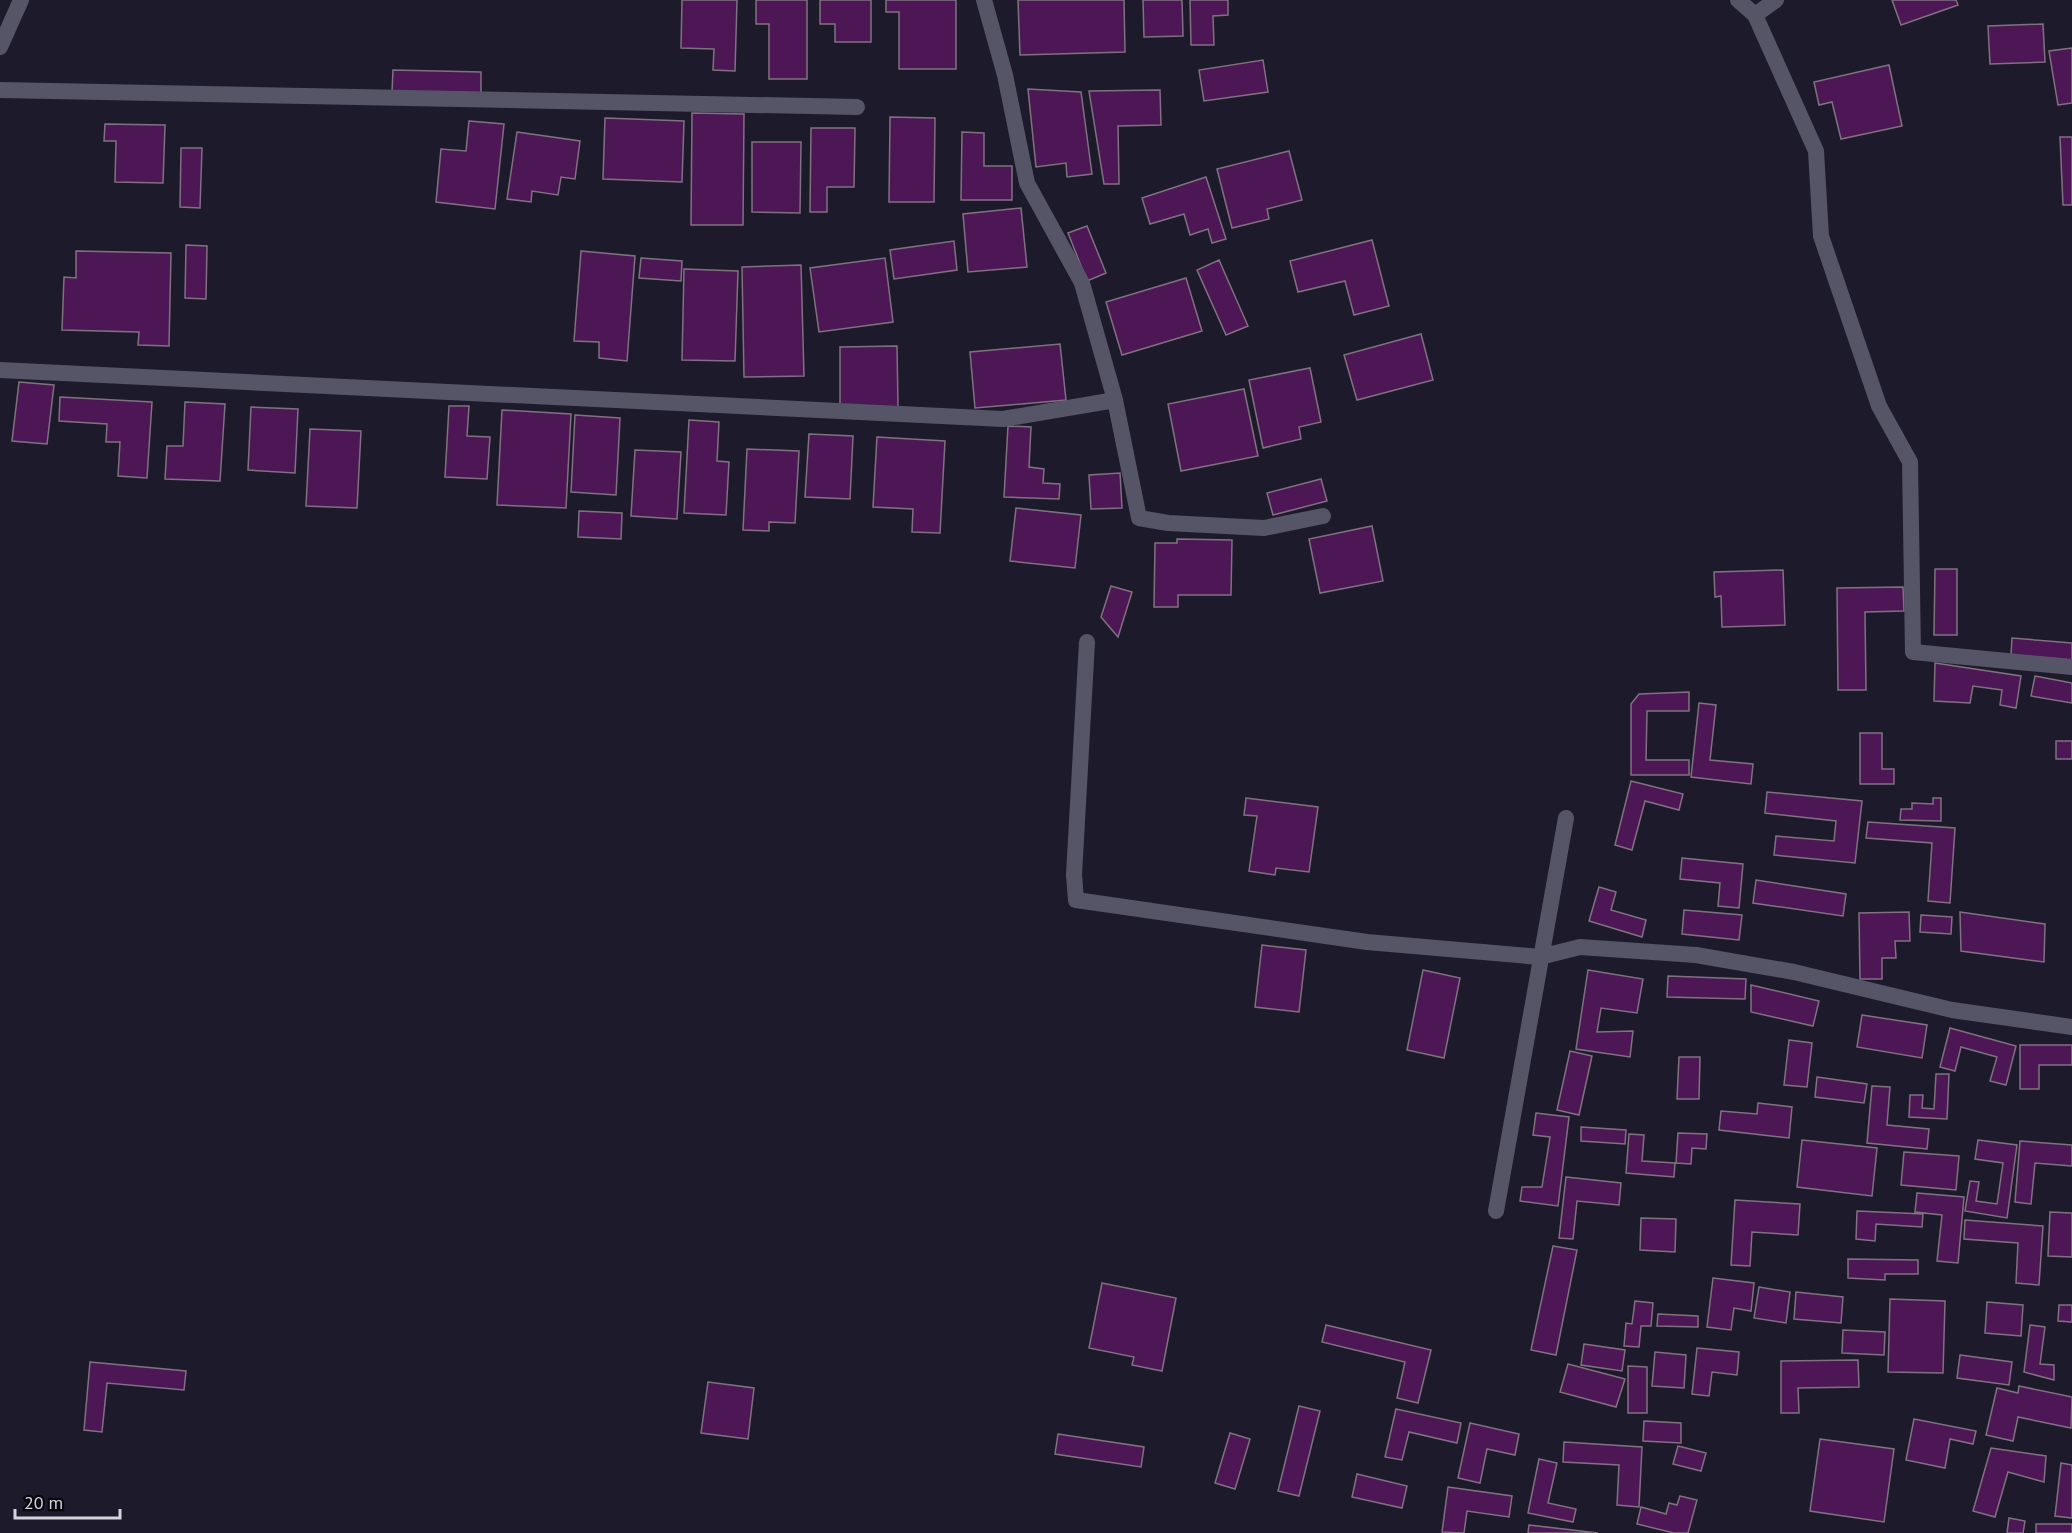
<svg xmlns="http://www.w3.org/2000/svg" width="2072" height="1533" font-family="'PT Sans',sans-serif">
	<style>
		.building { fill: #4d1654; stroke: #807181; stroke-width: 1.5 }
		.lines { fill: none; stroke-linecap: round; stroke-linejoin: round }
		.minor { stroke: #565467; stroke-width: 16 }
	</style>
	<rect width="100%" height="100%" fill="#1d1b2b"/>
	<path class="building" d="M 682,0 L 737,0 L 735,71 L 713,70 L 714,49 L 681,48 Z
		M 756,0 L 807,0 L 807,79 L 769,79 L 769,24 L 756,24 Z
		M 820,0 L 871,0 L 871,42 L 835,42 L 835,24 L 820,24 Z
		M 886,0 L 956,0 L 956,69 L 899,69 L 899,12 L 886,12 Z
		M 1018,0 L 1124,0 L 1125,52 L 1020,55 Z
		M 1143,0 L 1182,0 L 1183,36 L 1144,37 Z
		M 1190,0 L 1228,0 L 1228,15 L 1213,16 L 1214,45 L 1191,45 Z
		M 1892,0 L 1956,0 L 1958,5 L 1901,25 Z
		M 2043,24 L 2045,62 L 1990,64 L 1988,26 Z
		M 2072,48 L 2072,103 L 2058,105 L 2049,51 Z
		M 1263,60 L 1268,92 L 1204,101 L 1199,70 Z
		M 1889,65 L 1902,126 L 1841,139 L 1832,102 L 1819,105 L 1814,82 Z
		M 393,70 L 481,72 L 481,94 L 392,92 Z
		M 1028,89 L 1081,92 L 1092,174 L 1067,177 L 1066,163 L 1036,167 Z
		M 1160,90 L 1161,125 L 1118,126 L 1119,184 L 1104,184 L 1089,91 Z
		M 692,113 L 744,114 L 743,225 L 691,225 Z
		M 890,117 L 935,118 L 934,202 L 889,202 Z
		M 605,118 L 684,121 L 682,182 L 603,179 Z
		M 469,121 L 504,124 L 495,209 L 436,202 L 441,149 L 466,151 Z
		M 105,124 L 165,125 L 163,183 L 115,182 L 116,141 L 104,141 Z
		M 811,128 L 855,128 L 854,187 L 827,187 L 827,212 L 810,212 Z
		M 517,132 L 580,141 L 575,179 L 561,177 L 558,195 L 532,191 L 531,202 L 507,199 Z
		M 962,132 L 984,133 L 984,166 L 1012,166 L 1012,200 L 961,200 Z
		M 2060,137 L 2072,137 L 2072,205 L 2063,205 Z
		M 752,142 L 801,142 L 800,213 L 752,212 Z
		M 181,148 L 202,148 L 200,208 L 180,207 Z
		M 1289,151 L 1302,200 L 1267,209 L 1269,219 L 1232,228 L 1217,169 Z
		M 1206,177 L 1226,239 L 1212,243 L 1208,229 L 1190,235 L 1184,214 L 1150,224 L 1142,198 Z
		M 1021,208 L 1027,267 L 968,272 L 963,214 Z
		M 1087,226 L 1106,273 L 1087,281 L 1068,233 Z
		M 1372,240 L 1389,306 L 1354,315 L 1345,281 L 1298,292 L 1290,261 Z
		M 954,241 L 957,270 L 894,279 L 890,250 Z
		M 186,245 L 207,246 L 206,299 L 185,298 Z
		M 76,251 L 171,253 L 169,346 L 138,345 L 139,332 L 62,330 L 64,277 L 76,278 Z
		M 581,251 L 635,256 L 627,361 L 599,358 L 599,342 L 574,341 Z
		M 641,258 L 682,261 L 681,281 L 639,278 Z
		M 885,258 L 893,322 L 819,332 L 810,268 Z
		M 1219,260 L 1248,326 L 1226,335 L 1197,270 Z
		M 801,265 L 804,376 L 744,377 L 742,267 Z
		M 684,269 L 738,271 L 735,361 L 682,360 Z
		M 1186,278 L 1202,331 L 1122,355 L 1106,302 Z
		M 1421,334 L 1433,380 L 1357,400 L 1344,355 Z
		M 1060,344 L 1066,400 L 975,408 L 970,352 Z
		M 897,346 L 898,407 L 840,407 L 840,347 Z
		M 1310,368 L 1321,422 L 1299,427 L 1301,439 L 1263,448 L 1249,380 Z
		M 19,382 L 54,385 L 47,444 L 12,441 Z
		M 1244,389 L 1258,456 L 1181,471 L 1168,404 Z
		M 60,397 L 152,402 L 147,478 L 118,476 L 120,442 L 106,442 L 107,424 L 59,421 Z
		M 185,402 L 225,404 L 220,481 L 165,479 L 167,446 L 183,446 Z
		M 449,406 L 469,406 L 467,436 L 490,437 L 487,479 L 445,477 Z
		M 251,407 L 298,409 L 295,473 L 248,470 Z
		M 502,410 L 571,414 L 566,508 L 497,505 Z
		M 575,415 L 620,418 L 616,495 L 571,492 Z
		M 689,420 L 719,422 L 717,461 L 729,462 L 726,515 L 684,513 Z
		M 1008,426 L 1031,427 L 1029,467 L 1044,469 L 1043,483 L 1060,484 L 1059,499 L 1004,497 Z
		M 310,429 L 361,431 L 357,508 L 306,506 Z
		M 809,434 L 853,436 L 850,499 L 805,497 Z
		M 877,437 L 945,441 L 940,533 L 912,532 L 913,509 L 873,507 Z
		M 747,449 L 799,451 L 795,523 L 769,522 L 769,531 L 743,530 Z
		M 635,450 L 681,452 L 677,519 L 631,516 Z
		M 1120,473 L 1122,508 L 1091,509 L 1089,475 Z
		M 1321,479 L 1327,501 L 1273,515 L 1267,493 Z
		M 1016,508 L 1081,515 L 1075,568 L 1010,561 Z
		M 579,511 L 622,513 L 621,539 L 578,537 Z
		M 1372,526 L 1383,581 L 1320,593 L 1309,539 Z
		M 1177,539 L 1232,540 L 1231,595 L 1178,595 L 1178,607 L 1154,607 L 1155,543 L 1177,543 Z
		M 1935,569 L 1957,569 L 1957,635 L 1934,635 Z
		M 1783,570 L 1785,625 L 1722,627 L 1721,596 L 1715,597 L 1714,572 Z
		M 1111,586 L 1132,592 L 1118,637 L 1101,617 Z
		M 1903,587 L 1904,611 L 1865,612 L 1866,690 L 1838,690 L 1837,588 Z
		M 2012,638 L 2072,643 L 2072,660 L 2011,655 Z
		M 1935,663 L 2021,676 L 2016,708 L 2000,705 L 2002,690 L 1973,686 L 1970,703 L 1934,701 Z
		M 2035,676 L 2072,683 L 2072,703 L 2031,696 Z
		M 1689,692 L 1689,711 L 1647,711 L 1646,760 L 1689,760 L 1689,775 L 1631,775 L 1631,704 L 1639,694 Z
		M 1699,703 L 1716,705 L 1710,760 L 1753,764 L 1751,784 L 1691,777 Z
		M 1860,733 L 1882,733 L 1882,769 L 1894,769 L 1894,784 L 1860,784 Z
		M 2056,741 L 2072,741 L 2072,759 L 2056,759 Z
		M 1631,781 L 1683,794 L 1679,810 L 1645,801 L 1632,850 L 1615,845 Z
		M 1767,792 L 1862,801 L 1855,863 L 1774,855 L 1776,836 L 1834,841 L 1836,821 L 1765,813 Z
		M 1246,798 L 1318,807 L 1309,872 L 1276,868 L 1275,875 L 1249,871 L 1257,816 L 1244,815 Z
		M 1933,798 L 1941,798 L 1941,821 L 1900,820 L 1901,809 L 1912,809 L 1912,803 L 1933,804 Z
		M 1868,822 L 1955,828 L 1950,903 L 1928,901 L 1932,843 L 1866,838 Z
		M 1682,858 L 1743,864 L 1739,908 L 1718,906 L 1720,883 L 1680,879 Z
		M 1756,880 L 1846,894 L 1843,916 L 1753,903 Z
		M 1599,887 L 1616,892 L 1611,910 L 1646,920 L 1642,937 L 1589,921 Z
		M 1684,910 L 1742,915 L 1739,940 L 1682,934 Z
		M 1909,912 L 1910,941 L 1895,941 L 1896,958 L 1882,958 L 1882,979 L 1860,979 L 1859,913 Z
		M 1960,912 L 2045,924 L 2044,962 L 1961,951 Z
		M 1921,915 L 1952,917 L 1951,934 L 1920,932 Z
		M 1262,945 L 1306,950 L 1299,1012 L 1255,1007 Z
		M 1423,970 L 1460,978 L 1444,1058 L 1407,1050 Z
		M 1588,970 L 1643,979 L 1637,1013 L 1601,1008 L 1597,1032 L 1633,1031 L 1630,1057 L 1576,1049 Z
		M 1668,976 L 1746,979 L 1745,999 L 1667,997 Z
		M 1751,985 L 1819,1001 L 1813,1026 L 1751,1012 Z
		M 1862,1015 L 1927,1025 L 1922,1058 L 1857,1047 Z
		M 1950,1028 L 2016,1046 L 2006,1085 L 1990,1081 L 1997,1057 L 1961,1047 L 1955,1071 L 1940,1067 Z
		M 1789,1040 L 1812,1043 L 1807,1087 L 1784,1085 Z
		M 2020,1045 L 2072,1045 L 2072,1065 L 2039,1065 L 2039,1089 L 2020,1089 Z
		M 1570,1051 L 1592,1056 L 1579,1115 L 1557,1110 Z
		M 1679,1057 L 1700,1057 L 1699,1099 L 1677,1099 Z
		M 1936,1074 L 1949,1074 L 1947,1119 L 1909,1117 L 1910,1095 L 1923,1095 L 1922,1108 L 1934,1109 Z
		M 1817,1077 L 1867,1084 L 1864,1103 L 1815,1097 Z
		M 1872,1086 L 1890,1087 L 1887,1125 L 1929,1129 L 1927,1149 L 1867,1143 Z
		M 1758,1103 L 1792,1107 L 1789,1138 L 1719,1130 L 1721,1111 L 1757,1114 Z
		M 1536,1113 L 1569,1117 L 1558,1206 L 1520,1201 L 1522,1187 L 1542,1187 L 1550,1137 L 1533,1135 Z
		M 1581,1127 L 1626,1130 L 1625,1144 L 1581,1141 Z
		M 1678,1133 L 1707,1134 L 1706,1149 L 1692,1148 L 1691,1164 L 1676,1163 Z
		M 1629,1134 L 1644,1135 L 1642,1161 L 1675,1163 L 1674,1177 L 1626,1173 Z
		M 1802,1140 L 1877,1148 L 1872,1196 L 1797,1187 Z
		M 1978,1140 L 2017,1145 L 2007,1218 L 1965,1211 L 1970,1181 L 1979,1182 L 1976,1201 L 1997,1204 L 2003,1163 L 1975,1159 Z
		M 2020,1141 L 2072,1145 L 2072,1166 L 2035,1163 L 2031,1204 L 2015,1202 Z
		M 1904,1152 L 1959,1156 L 1956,1190 L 1901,1185 Z
		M 1566,1177 L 1621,1183 L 1619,1205 L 1577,1201 L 1573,1239 L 1559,1238 Z
		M 1917,1193 L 1964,1197 L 1958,1263 L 1937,1261 L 1942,1215 L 1915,1212 Z
		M 1735,1200 L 1800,1204 L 1798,1235 L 1752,1232 L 1750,1266 L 1731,1265 Z
		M 1857,1211 L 1923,1214 L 1922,1227 L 1876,1224 L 1875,1241 L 1856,1239 Z
		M 2050,1212 L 2072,1213 L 2072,1257 L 2048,1256 Z
		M 1641,1218 L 1676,1219 L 1675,1252 L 1640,1250 Z
		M 1965,1220 L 2043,1226 L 2039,1285 L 2016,1283 L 2018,1243 L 1964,1239 Z
		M 1553,1246 L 1577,1250 L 1556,1355 L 1531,1350 Z
		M 1848,1259 L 1918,1260 L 1918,1274 L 1885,1274 L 1885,1280 L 1848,1278 Z
		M 1713,1278 L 1754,1283 L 1751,1311 L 1734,1308 L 1731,1330 L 1707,1327 Z
		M 1102,1283 L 1176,1298 L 1162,1371 L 1132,1365 L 1134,1357 L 1089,1348 Z
		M 1759,1287 L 1790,1292 L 1786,1323 L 1754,1318 Z
		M 1796,1292 L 1843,1297 L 1841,1323 L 1794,1319 Z
		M 1890,1299 L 1945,1301 L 1943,1373 L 1888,1372 Z
		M 1635,1301 L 1653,1303 L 1651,1326 L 1641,1326 L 1639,1347 L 1624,1346 L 1626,1323 L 1632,1324 Z
		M 1987,1302 L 2023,1305 L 2021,1336 L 1985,1333 Z
		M 2059,1305 L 2072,1305 L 2072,1322 L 2058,1321 Z
		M 1658,1314 L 1698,1316 L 1698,1327 L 1657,1326 Z
		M 1326,1325 L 1431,1350 L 1418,1403 L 1397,1398 L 1405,1362 L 1322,1342 Z
		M 2030,1325 L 2045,1327 L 2040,1364 L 2054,1365 L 2054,1380 L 2024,1372 Z
		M 1843,1330 L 1885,1332 L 1884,1355 L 1842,1353 Z
		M 1584,1344 L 1625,1350 L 1622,1371 L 1581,1365 Z
		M 1697,1348 L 1739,1352 L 1737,1375 L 1712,1372 L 1709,1396 L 1692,1394 Z
		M 1655,1352 L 1686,1355 L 1684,1388 L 1652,1386 Z
		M 1960,1355 L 2012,1362 L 2009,1385 L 1957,1378 Z
		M 1858,1360 L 1859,1387 L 1798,1388 L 1799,1413 L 1781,1413 L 1781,1361 Z
		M 90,1362 L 186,1371 L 184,1390 L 107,1383 L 102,1432 L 84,1430 Z
		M 1568,1364 L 1625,1379 L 1616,1407 L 1560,1392 Z
		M 1628,1366 L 1647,1367 L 1647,1413 L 1628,1413 Z
		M 708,1382 L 754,1388 L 748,1439 L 701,1433 Z
		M 2019,1386 L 2072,1397 L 2071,1428 L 2018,1417 L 2013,1441 L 1986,1435 L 1997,1388 L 2018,1393 Z
		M 1299,1406 L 1320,1411 L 1299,1496 L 1278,1491 Z
		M 1396,1409 L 1461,1423 L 1457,1443 L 1409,1432 L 1402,1460 L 1385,1457 Z
		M 1914,1419 L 1976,1431 L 1973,1444 L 1950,1439 L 1945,1468 L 1906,1460 Z
		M 1644,1421 L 1681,1423 L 1681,1443 L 1643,1441 Z
		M 1470,1423 L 1519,1434 L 1515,1455 L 1487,1449 L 1480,1483 L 1458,1478 Z
		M 1230,1433 L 1250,1439 L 1235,1489 L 1215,1483 Z
		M 1058,1434 L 1144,1447 L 1141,1467 L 1055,1454 Z
		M 1820,1439 L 1894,1449 L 1884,1522 L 1810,1511 Z
		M 1564,1442 L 1642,1447 L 1639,1507 L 1617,1505 L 1619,1465 L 1563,1462 Z
		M 1678,1446 L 1706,1453 L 1701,1471 L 1673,1464 Z
		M 1991,1448 L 2046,1456 L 2044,1482 L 2008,1472 L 1995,1517 L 1973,1511 Z
		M 1539,1459 L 1557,1463 L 1548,1503 L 1576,1509 L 1573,1522 L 1528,1513 Z
		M 2061,1463 L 2072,1465 L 2072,1518 L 2055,1516 Z
		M 1357,1474 L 1407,1486 L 1402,1508 L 1352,1497 Z
		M 1448,1487 L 1512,1496 L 1509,1517 L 1467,1511 L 1464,1533 L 1442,1532 Z
		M 1680,1496 L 1697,1500 L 1688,1533 L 1674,1533 L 1637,1524 L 1641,1507 L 1666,1514 L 1669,1503 L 1677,1505 Z
		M 2009,1518 L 2025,1521 L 2023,1533 L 2007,1533 Z
		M 2036,1524 L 2072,1524 L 2072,1533 L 2036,1533 Z
		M 1529,1525 L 1598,1533 L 1528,1533 Z"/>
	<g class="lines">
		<path class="minor" d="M 984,0 L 1005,75 L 1027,183 L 1082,283 L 1115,400 L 1139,518 L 1168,523 L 1264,528 L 1323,516
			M 1738,0 L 1755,15 L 1816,151 L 1821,236 L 1879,406 L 1910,462 L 1913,652 L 2072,667
			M 1755,15 L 1776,0
			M 0,47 L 21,0
			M 0,90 L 857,107
			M 0,370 L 1003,419 L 1115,400
			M 1087,642 L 1074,875 L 1076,900 L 1367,942 L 1540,957 L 1580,947 L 1696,955 L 1794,972 L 1952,1010 L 2072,1027
			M 1496,1211 L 1566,818"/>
	</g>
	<path d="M15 1509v9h105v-9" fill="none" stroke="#d4d3de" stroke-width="3"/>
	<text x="24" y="1509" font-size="18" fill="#d4d3de" stroke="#07070d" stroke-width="4.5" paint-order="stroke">20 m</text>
</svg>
